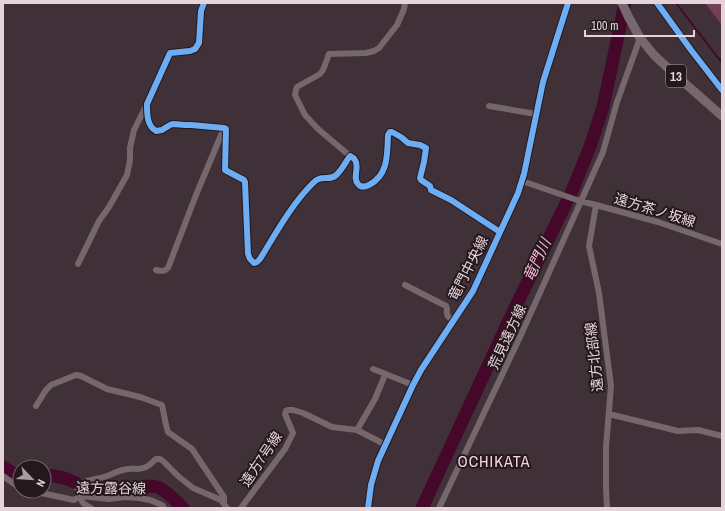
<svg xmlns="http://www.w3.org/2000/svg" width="725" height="511" font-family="'Archivo Narrow','Noto Sans JP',sans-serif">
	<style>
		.green { fill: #743f57 }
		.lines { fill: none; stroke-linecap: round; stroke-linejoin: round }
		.stream { stroke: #45082a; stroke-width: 2 }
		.river { stroke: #45082a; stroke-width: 13 }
		.minor { stroke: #76676d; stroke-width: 6 }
		.primary { stroke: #77676e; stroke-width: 9 }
		.cycleway-casing { stroke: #25181d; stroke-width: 8 }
		.cycleway { stroke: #6dadf4; stroke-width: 6 }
		.labels { text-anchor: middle; stroke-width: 4; stroke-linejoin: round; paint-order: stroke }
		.shield { fill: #25181d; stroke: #ac9ca2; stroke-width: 1 }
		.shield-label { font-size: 13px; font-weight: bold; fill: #e6d4db }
		.street-label { font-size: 14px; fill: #e6d4db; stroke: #25181d }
		.water-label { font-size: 15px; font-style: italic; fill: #fdb3d3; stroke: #25181d }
		.quarter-label { font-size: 16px; letter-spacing: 1px; fill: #f8d4e2; stroke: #25181d }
	</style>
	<rect width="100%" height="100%" fill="#403138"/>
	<path class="green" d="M 705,3 L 722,3 L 722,25 Z"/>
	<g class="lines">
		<path class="stream" d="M 676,3 L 722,63"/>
		<path class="river" d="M 3,467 L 14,474 L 20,474
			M 44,475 C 56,476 66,477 76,483
			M 83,486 C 94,490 105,494 117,493 C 130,493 143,483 157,487 C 165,489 177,502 183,508
			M 422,508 L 512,314 L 573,189 L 591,144 L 603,107 L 625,3"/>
		<path class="minor" d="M 204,3 L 201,11 L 199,43 L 195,49 L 190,51 L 170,53 L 147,104 C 147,114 147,126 156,131 L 162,130 L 170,125 L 173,124 L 185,125 L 191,125 L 224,128 L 226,129 L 225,170 L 244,180 L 245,182 L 248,254 L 250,259 L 254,263 L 257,262 L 260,259 C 276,233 291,205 313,183 C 321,174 328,181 335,176 C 341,172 346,161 350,156 C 352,157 354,158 355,160 C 360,167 352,178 358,184 C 361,188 365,187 369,185 C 389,175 387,153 388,135 L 390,132 L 392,132 L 401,137 L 408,143 L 420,145 L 426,148 L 424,162 L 420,178 L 421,180 L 430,186 L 431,190 L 451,200 L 500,232
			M 489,106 L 536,114
			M 350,156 L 318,129 L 305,115 L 295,95 L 296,90 L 297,87 L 320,74 L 323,70 L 329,54 L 366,53 L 374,51 L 379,48 L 397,25 L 404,9 L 405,3
			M 522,181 L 580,201 L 596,205 L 658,222 L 722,244
			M 596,205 L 589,246 L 599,293 L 611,386 L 606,447 L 606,487 L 607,508
			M 78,264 L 99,221 L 109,207 L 127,175 L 130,160 L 130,148 L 134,130 L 146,106
			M 156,270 C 161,271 164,272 168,268 L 196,195 L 224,128
			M 405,285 L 446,306 L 447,309 C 446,316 448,317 454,321
			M 373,369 L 413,385
			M 36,406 L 46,390 L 51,385 L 76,375 L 81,376 L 107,389 L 140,397 L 162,405 L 166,425 L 168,432 L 192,449 L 224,497 L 224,503
			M 609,414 L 678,431 L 698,430 L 722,436
			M 357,430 L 375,399 L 385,375
			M 3,476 L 20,488
			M 32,491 L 74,500 L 80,496 L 109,499 L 125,497 L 139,498 L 150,500 L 162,505 L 164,508
			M 91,508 C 82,503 83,504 79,495 C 72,480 94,480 104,477 C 113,474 119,470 128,469 C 133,468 138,470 143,468 C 149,467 152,462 156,459 L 160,459 L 163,461 L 178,476 L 193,488 L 221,500 L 227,508
			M 241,508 L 285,449 L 293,433 L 285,414 L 286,411 L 288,410 L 293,410 L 303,413 L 332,427 L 357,430 L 386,445
			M 368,508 L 371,485 L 378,461 L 413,385 L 421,370 L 473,291 L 518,193 L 524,174 L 543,82 L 568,3
			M 439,508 L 520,337 L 603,152 L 617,102 L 640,38"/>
		<path class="primary" d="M 622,3 L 628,16 L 640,38 L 654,55 L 671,71 L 722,116"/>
		<defs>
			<path id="cycleway" d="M 204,3 L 201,11 L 199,43 L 195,49 L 190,51 L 170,53 L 147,104 C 147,114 147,126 156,131 L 162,130 L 170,125 L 173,124 L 185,125 L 191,125 L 224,128 L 226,129 L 225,170 L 244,180 L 245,182 L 248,254 L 250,259 L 254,263 L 257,262 L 260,259 C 276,233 291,205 313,183 C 321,174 328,181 335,176 C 341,172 346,161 350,156 C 352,157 354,158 355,160 C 360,167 352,178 358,184 C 361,188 365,187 369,185 C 389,175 387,153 388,135 L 390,132 L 392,132 L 401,137 L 408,143 L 420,145 L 426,148 L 424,162 L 420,178 L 421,180 L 430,186 L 431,190 L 451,200 L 500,232
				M 657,3 L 691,50 L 722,90
				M 368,508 L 371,485 L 378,461 L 413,385 L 421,370 L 473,291 L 518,193 L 524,174 L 543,82 L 568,3"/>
		</defs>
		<use href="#cycleway" class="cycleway-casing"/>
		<use href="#cycleway" class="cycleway"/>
	</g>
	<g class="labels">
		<rect class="shield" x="666" y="65" width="20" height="22" rx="3"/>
		<g class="shield-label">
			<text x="676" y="81">13</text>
		</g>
		<g class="street-label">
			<text transform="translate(655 210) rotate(17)" y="5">遠方茶ノ坂線</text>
			<text transform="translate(468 268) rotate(-63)" y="5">竜門中央線</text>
			<text transform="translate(507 337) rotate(-65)" y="5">荒見遠方線</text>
			<text transform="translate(594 357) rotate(-96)" y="5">遠方北部線</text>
			<text transform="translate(261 459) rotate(-56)" y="5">遠方7号線</text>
			<text transform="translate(111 488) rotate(1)" y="5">遠方露谷線</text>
		</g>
		<g class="water-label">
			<text transform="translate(537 260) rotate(-65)" y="5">竜門川</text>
		</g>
		<g class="quarter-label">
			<text x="494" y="467">OCHIKATA</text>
		</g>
	</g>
	<rect width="725" height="511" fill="none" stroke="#e6d4db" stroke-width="8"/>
	<g transform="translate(32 479) rotate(115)"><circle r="19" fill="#25181d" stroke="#726369"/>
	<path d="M0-3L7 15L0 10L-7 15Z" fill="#ac9ba2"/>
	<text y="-6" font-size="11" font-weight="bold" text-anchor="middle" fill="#e6d4db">N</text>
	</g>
	<path d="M585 30v6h109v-6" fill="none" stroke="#e6d4db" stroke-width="2"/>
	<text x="591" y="30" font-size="12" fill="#e6d4db" stroke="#25181d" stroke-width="3" paint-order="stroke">100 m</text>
</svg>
